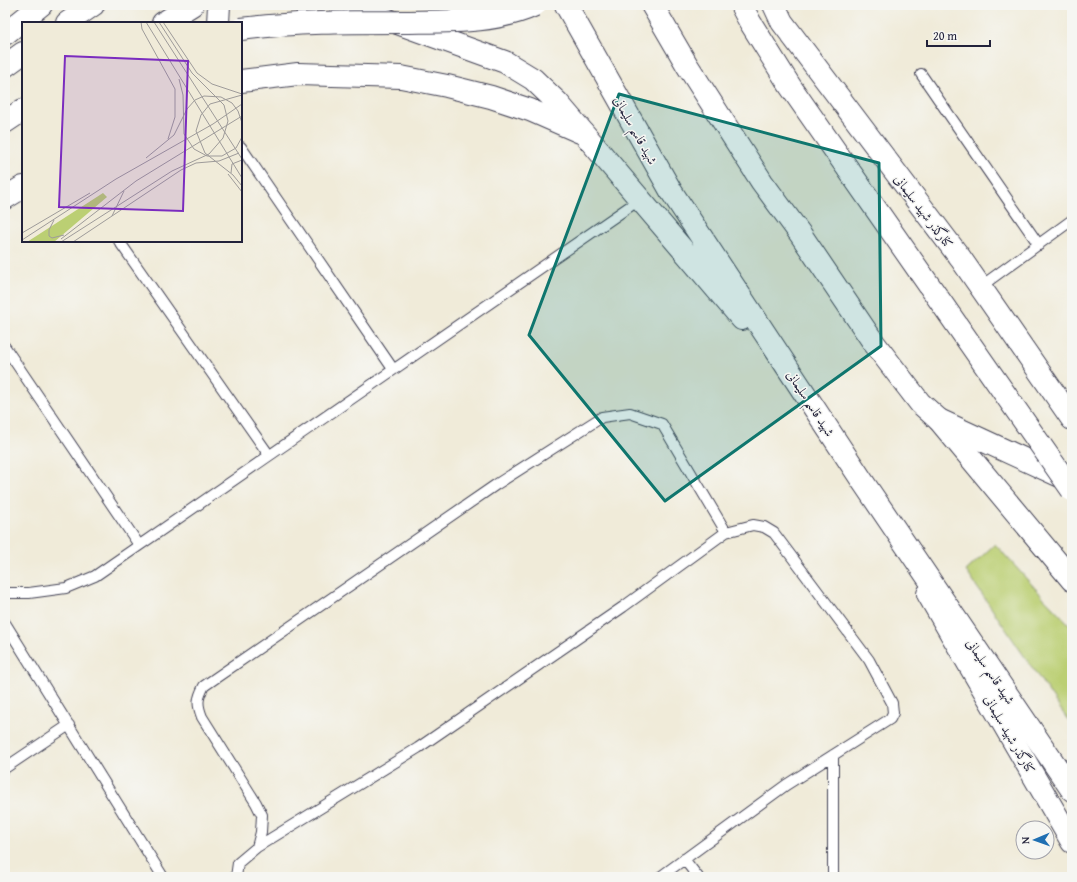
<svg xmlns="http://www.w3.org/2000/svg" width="1077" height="882" font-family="'Gentium Book Plus',Amiri,serif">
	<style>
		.green { fill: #bbcf73; stroke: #6e7857 }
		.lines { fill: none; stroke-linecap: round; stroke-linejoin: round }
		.service-casing { stroke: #414053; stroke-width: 12 }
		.tertiary-casing { stroke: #414053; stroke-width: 24 }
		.secondary-casing { stroke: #414053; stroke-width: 24 }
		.trunk-casing { stroke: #414053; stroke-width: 24 }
		.service { stroke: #fff; stroke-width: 10 }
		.tertiary { stroke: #fff; stroke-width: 22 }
		.secondary { stroke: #fff; stroke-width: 22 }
		.trunk { stroke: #fff; stroke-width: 22 }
		.trunk-bridge-casing { stroke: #414053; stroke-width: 24; stroke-linecap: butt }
		.trunk-bridge { stroke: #fff; stroke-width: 22 }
		.marked { fill: #0f766e; fill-opacity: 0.2; stroke: #0f766e; stroke-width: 3; stroke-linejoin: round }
		.labels { text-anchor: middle; stroke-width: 3; stroke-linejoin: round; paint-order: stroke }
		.street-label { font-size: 13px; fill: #22223b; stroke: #f6f6f2 }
		.inset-road { fill: none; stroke: #9e9b9a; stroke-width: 1 }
		.view { fill: #7b2cbf; fill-opacity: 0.15; stroke: #7b2cbf; stroke-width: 2 }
		.inset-edge { fill: none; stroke: #22223b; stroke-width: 2 }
	</style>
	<rect width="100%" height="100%" fill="#f6f6f2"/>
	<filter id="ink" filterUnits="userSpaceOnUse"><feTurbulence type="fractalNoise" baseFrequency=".025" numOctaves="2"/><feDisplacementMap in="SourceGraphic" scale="8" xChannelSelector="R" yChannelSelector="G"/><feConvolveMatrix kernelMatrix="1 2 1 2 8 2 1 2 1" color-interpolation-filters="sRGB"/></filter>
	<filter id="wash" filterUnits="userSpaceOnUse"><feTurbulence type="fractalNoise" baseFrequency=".012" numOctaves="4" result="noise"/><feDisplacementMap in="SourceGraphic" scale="16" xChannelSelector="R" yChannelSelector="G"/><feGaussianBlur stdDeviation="0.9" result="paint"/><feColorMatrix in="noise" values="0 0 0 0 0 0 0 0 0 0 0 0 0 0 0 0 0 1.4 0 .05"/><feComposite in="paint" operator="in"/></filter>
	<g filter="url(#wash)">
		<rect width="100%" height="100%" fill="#f0ebd9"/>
		<path class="green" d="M 995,544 L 1044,598 L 1072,627 L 1072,726 L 966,571 Z"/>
	</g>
	<g filter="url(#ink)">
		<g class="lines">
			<defs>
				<path id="service" d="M 921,74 L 1039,245
					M 241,147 L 393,369
					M 119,241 L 269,455
					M 980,287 L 1072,220
					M 5,347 L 139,545
					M 5,593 L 29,593 L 66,588 L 95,576 L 639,200
					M 5,623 L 163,877
					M 833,755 L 833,877
					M 5,768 L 69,725
					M 257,847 L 418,748 L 623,607 L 726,532 L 753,525 L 764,527 L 774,533 L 869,660 L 892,703 L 893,713 L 890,719 L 786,785 L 660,877
					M 684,859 L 698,877
					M 236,877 L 238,863 L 257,847 L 261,832 L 262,815 L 256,803 L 202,717 C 197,704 197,699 204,686 L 497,484 L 602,417 L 630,413 L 662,424 L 726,532"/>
				<path id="tertiary" d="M 774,5 L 782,22 L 961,259 L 1072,419
					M 939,420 L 1071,481"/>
				<path id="secondary" d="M 928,594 L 1072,842"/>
				<path id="trunk" d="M 354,5 L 364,11 L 505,62 L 533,79 L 558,103 L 742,319
					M 566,5 L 671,191 L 863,482 L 1072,790
					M 652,5 L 687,65 L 762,182 L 801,235 L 874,343 L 920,403 L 939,420 L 1072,580
					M 67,23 L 93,5
					M 163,23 L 192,5
					M 218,23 L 219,5
					M 5,34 L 41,5
					M 5,66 L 23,53
					M 241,81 L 298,74 L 401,77 L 447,86 L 491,97 L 530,110 L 580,132
					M 5,122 L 23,110
					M 5,198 L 23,187"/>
			</defs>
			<use href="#service" class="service-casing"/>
			<use href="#tertiary" class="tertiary-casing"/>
			<use href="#secondary" class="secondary-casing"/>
			<use href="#trunk" class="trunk-casing"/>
			<use href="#service" class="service"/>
			<use href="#tertiary" class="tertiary"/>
			<use href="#secondary" class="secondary"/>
			<use href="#trunk" class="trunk"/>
			<defs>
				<path id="trunk-bridge" d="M 741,5 L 750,22 L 790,86 L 1072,490
					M 241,29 C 294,22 347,22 400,22 C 444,21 494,24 535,5"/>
			</defs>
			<use href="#trunk-bridge" class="trunk-bridge-casing"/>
			<use href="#trunk-bridge" class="trunk-bridge"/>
		</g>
	</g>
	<path class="marked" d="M 619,94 L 879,163 L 881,346 L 665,501 L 529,335 Z"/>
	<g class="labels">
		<g class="street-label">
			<text transform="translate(636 130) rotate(61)" y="5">شهید قاسم سلیمانی</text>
			<text transform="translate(924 211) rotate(53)" y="5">کنارگذر شهید سلیمانی</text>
			<text transform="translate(811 403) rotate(57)" y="5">شهید قاسم سلیمانی</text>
			<text transform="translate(991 671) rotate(56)" y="5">شهید قاسم سلیمانی</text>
			<text transform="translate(1010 734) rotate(60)" y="5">کنارگذر شهید سلیمانی</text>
		</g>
	</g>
	<g transform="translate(22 22)">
		<rect width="220" height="220" fill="#f0ebd9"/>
		<path d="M 81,171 L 85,175 L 32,220 L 5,220 Z" fill="#bbcf73"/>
		<path class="inset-road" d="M 119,0 L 120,7 L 153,67 L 153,95 L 146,117M 124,0 L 220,156M 132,0 L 220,137M 141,0 L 175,51 L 190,62 L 220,72M 157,57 L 161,73 L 162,112 L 172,127 L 185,134 L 200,134 L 214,126 L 220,115M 220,73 L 188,82 L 179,93 L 174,109 L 183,131 L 211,153 L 220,164M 220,108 L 220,132M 124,136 L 152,113 L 165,87 L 173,78 L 182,74 L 199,75 L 210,81 L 216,89 L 220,101M 209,151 L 210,142 L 220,138M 206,152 L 220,170M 90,194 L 102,169M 32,198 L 27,208 L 27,214 L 30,216 L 42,213M 0,211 L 68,171M 39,217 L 114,159 L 220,94M 0,218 L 94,157 L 191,102 L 220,82M 39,220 L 150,149 L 187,132 L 201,116 L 206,99 L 202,83 L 170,51 L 137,0M 51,220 L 159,148 L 174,141 L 197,139 L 217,131"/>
		<path class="view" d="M 43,34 L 166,39 L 161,189 L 37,185 Z"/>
		<rect width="220" height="220" class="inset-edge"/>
	</g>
	<rect width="1077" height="882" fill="none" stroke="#f6f6f2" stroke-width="20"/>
	<g transform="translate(1035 840) rotate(268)"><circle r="19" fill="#f6f6f2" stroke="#a1a1a9"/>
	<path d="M0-3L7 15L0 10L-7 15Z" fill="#1f6fb2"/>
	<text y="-6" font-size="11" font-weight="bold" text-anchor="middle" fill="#22223b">N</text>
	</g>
	<path d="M927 40v6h63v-6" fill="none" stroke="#22223b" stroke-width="2"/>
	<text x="933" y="40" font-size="12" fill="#22223b" stroke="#f6f6f2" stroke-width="3" paint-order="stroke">20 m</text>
</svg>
